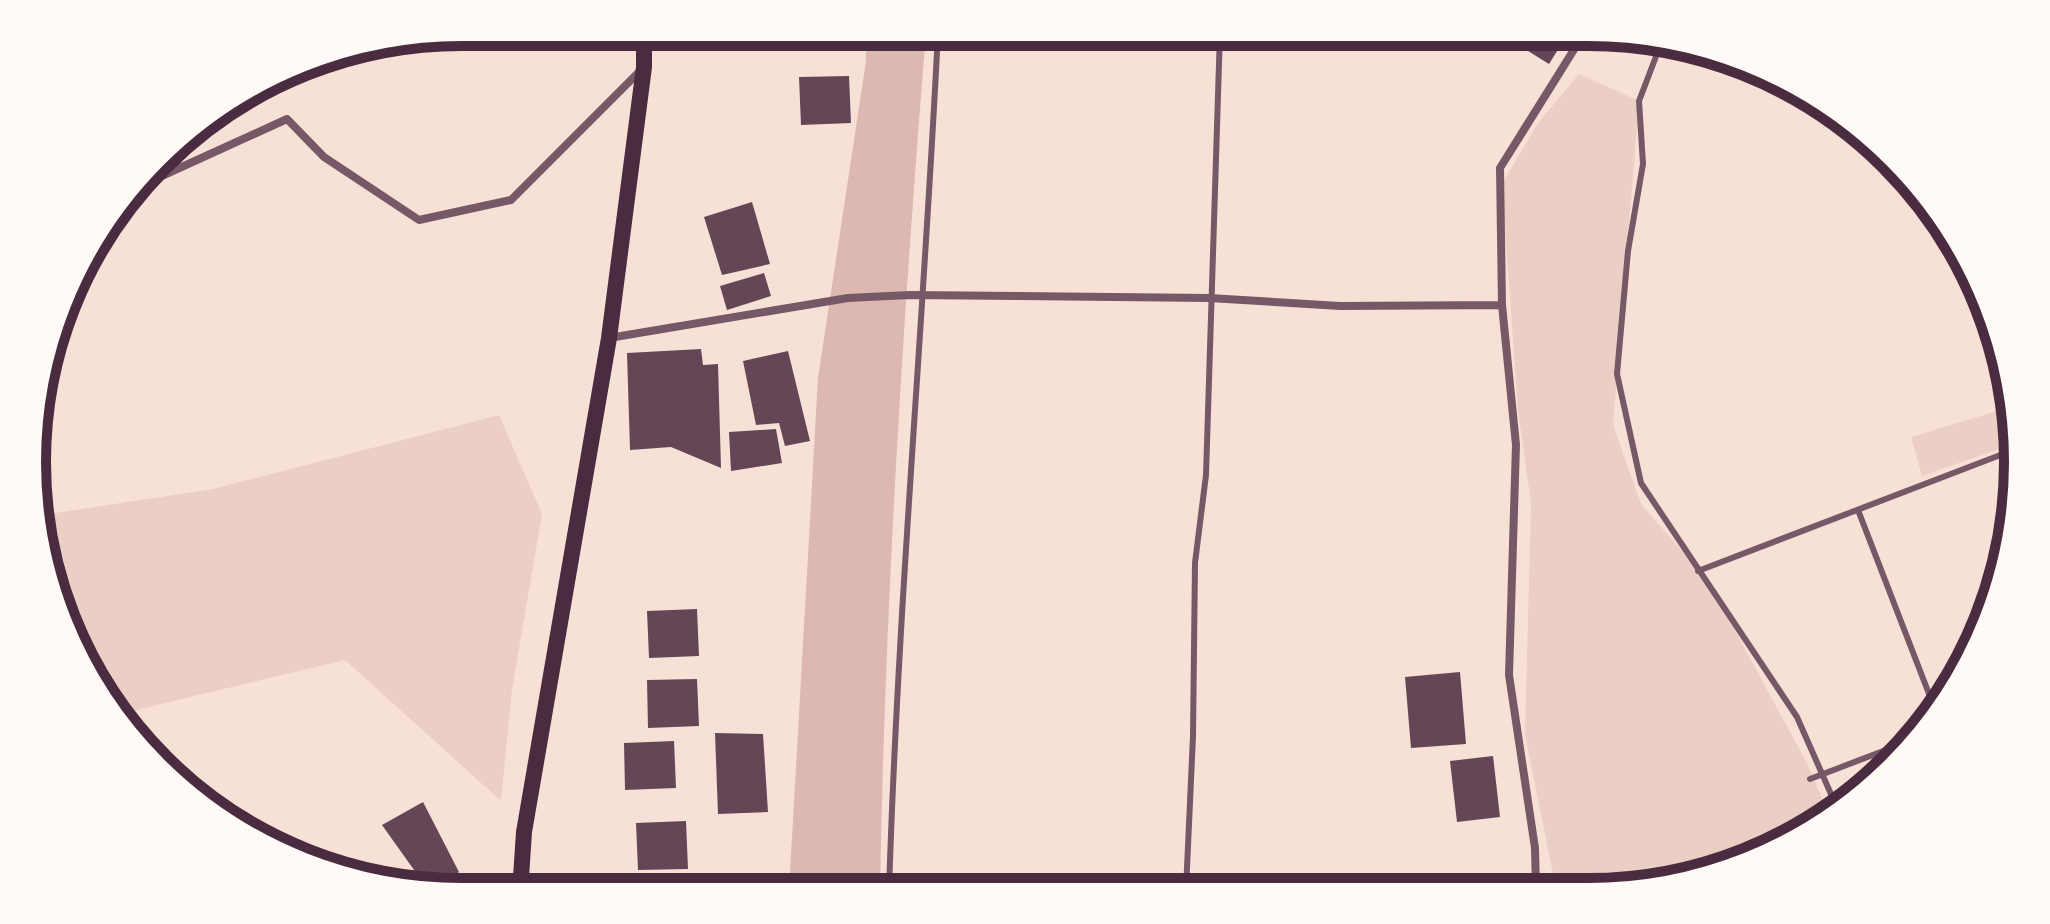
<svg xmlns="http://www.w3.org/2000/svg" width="2050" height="924" font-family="'Noto Sans',sans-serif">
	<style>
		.green { fill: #ebcfc5 }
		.water { fill: #dcb8b0 }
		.building { fill: #644757 }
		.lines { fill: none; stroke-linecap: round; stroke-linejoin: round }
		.service { stroke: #755966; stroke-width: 6 }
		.minor { stroke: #755966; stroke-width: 8 }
		.secondary { stroke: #4a2c40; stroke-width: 16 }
		.rim { fill: none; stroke: #4a2c40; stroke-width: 10 }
	</style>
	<rect width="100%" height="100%" fill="#f7e1d7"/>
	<path class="green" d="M 1579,74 L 1639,101 L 1613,425 L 1641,504 L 1691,561 L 1725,612 L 1808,765 L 1829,815 L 1753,859 L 1645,888 L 1556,889 L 1525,735 L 1531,503 L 1518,411 L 1502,184 L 1538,123 Z
		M 2007,408 L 2014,444 L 1922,476 L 1911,437 Z
		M 499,415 L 542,514 L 512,690 L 501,801 L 345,660 L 120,714 L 89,677 L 36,519 L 38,455 L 55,513 L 213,489 Z"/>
	<path class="water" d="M 866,32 L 926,32 C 903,318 885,603 880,891 L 789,891 L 818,378 L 866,61 Z"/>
	<path class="building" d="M 707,32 L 757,32 L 758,41 L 708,44 Z
		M 1522,32 L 1569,32 L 1549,64 L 1515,43 Z
		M 849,76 L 851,123 L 801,125 L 799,77 Z
		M 752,202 L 770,264 L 722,275 L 704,217 Z
		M 764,273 L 771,296 L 727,310 L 720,286 Z
		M 701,349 L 703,365 L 718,364 L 721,468 L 671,447 L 630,450 L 627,353 Z
		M 788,351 L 810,441 L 785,446 L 779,423 L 756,425 L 743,361 Z
		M 776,429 L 782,463 L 731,471 L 729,432 Z
		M 697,609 L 699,656 L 649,658 L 647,611 Z
		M 1460,672 L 1466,744 L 1411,748 L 1405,677 Z
		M 697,679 L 699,726 L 648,728 L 647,680 Z
		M 715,733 L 763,734 L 768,812 L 718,814 Z
		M 674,741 L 676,788 L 625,790 L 624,743 Z
		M 1493,756 L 1500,817 L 1457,822 L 1450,761 Z
		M 423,802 L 459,872 L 435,887 L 424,884 L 382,825 Z
		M 686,821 L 688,869 L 638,870 L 636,823 Z"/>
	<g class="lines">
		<path class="service" d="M 1660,46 L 1639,101 L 1643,164 L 1628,251 L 1617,374 L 1641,483 L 1797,717 L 1838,810
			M 1858,510 L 1936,712
			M 1698,571 L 2016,449
			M 1810,779 L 1912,740
			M 1186,890 L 1193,736 L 1195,563 L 1206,475 L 1220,32
			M 889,891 C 898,604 924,318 938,32"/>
		<path class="minor" d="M 144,181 L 153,180 L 287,119 L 324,157 L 419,220 L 511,200 L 641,70
			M 609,338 L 848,298 L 910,295 L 1209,298 L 1340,306 L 1502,305
			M 1536,889 L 1535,848 L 1509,675 L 1516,445 L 1502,305 L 1500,168 L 1585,32"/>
		<path class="secondary" d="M 520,892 L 524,832 L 609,338 L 644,67 L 644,32"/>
	</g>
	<path d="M0 0H2050V924H0ZM462 46H1588A416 416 0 0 1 2004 462V462A416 416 0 0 1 1588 878H462A416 416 0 0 1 46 462V462A416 416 0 0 1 462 46Z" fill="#fffaf5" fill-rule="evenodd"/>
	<path class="rim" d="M462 46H1588A416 416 0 0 1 2004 462V462A416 416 0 0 1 1588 878H462A416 416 0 0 1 46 462V462A416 416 0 0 1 462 46Z"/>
</svg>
